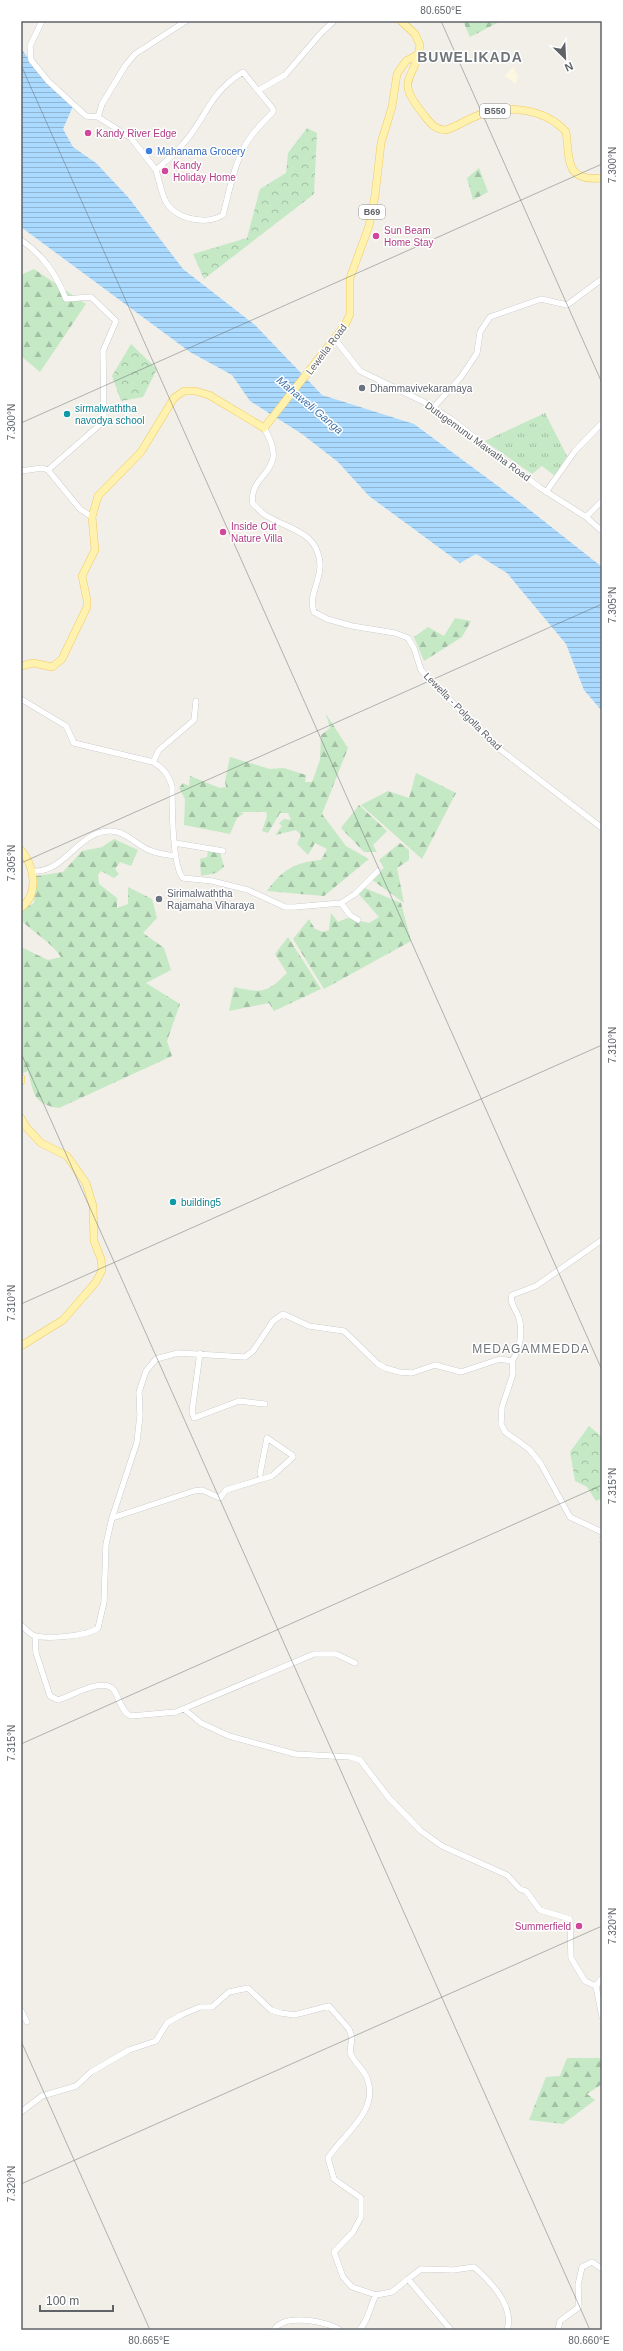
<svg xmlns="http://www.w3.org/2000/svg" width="623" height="2351" font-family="Helvetica,sans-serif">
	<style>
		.commercial { fill: #fef7e0 }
		.grass { fill: url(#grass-tufts) }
		.forest { fill: url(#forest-firs) }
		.park { fill: url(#park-crowns) }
		.water { fill: url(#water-rules) }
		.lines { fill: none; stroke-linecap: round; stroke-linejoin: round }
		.minor-casing { stroke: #b5b8bc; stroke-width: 6 }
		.major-casing { stroke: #f2c960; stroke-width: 8 }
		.minor { stroke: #fff; stroke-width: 5.5 }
		.major { stroke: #fff2af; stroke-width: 7 }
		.ticks { fill: none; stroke: #5f6368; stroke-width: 1; stroke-opacity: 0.45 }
		.hotel-dot { fill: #d1479c; stroke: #fff; stroke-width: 1.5 }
		.shop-dot { fill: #3f7fe0; stroke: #fff; stroke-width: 1.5 }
		.worship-dot { fill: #6b7280; stroke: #fff; stroke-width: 1.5 }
		.culture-dot { fill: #0f9aa8; stroke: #fff; stroke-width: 1.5 }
		.labels { text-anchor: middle; stroke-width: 3; stroke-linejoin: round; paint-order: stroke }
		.shield { fill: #fff; stroke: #8f9295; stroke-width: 1 }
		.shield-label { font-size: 9px; font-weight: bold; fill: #5f6368 }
		.hotel-label { font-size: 10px; fill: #b23c85; stroke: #fff; text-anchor: start }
		.shop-label { font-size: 10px; fill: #366cbe; stroke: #fff; text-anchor: start }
		.street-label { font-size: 10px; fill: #5f6368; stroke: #fff }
		.worship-label { font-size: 10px; fill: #5b616d; stroke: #fff; text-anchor: start }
		.culture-label { font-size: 10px; fill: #0d838f; stroke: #fff; text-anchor: start }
		.water-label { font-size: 11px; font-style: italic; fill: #4174aa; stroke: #fff }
		.quarter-label { font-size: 12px; letter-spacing: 1px; fill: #70757a; stroke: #fff }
		.district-label { font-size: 14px; font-weight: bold; letter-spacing: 1px; fill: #70757a; stroke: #fff }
		.neatline { fill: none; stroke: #5f6368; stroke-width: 1.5 }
		.ticks-label { font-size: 10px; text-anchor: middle; fill: #5f6368 }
	</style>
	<defs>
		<pattern id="grass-tufts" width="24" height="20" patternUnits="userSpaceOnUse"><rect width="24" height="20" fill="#c5e8c5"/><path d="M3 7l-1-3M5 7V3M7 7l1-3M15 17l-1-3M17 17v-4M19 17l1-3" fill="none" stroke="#a3c0a4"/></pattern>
		<pattern id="forest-firs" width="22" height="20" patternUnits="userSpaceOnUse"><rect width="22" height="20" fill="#c5e8c5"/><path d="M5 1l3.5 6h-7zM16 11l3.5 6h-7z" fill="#a3c0a4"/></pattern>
		<pattern id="park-crowns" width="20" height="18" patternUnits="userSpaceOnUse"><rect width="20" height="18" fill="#c5e8c5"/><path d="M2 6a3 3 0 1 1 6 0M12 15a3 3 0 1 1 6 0" fill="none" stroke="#a3c0a4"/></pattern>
		<pattern id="water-rules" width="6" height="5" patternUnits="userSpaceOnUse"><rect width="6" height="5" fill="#aadaff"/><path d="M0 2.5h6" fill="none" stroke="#8eb4d2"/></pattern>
	</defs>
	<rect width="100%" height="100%" fill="#f1efe8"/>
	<path class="commercial" d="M 513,67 L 518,76 L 516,84 L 505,76 Z"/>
	<path class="grass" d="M 545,413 L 567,456 L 555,476 L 542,466 L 532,474 L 485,441 Z"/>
	<path class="forest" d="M 463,21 L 501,21 L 470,37 Z
		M 479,168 L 488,192 L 473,200 L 467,178 Z
		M 34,269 L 86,304 L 40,372 L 21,356 L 21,275 Z
		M 455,618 L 471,621 L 462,637 L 424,661 L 414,637 L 428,627 L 444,636 Z
		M 326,714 L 348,748 L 322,814 L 346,846 L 369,859 L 324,896 L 267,891 C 282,870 295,862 321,860 L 327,849 L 315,843 L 308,855 L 297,844 L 301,835 L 296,830 L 275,835 L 282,826 L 279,823 L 284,819 L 291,820 L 288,813 L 280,813 L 268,833 L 262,831 L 267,816 L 266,812 L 239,812 L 244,813 L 237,818 L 230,834 L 184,825 L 185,799 L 179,788 L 183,783 L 189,786 L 190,776 L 220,788 L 226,787 L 225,781 L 230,757 L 270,769 L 284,768 L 306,775 L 305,782 L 312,782 L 320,760 L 321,735 L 330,728 Z
		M 416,773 L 456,793 L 422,859 L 361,805 L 388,791 L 409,798 Z
		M 359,805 L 387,831 L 373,845 L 377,852 L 364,852 L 341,828 Z
		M 114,839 L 138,850 L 131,866 L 120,862 L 115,869 L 119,874 L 114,878 L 101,871 L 98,875 L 99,884 L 117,898 L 117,908 L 128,904 L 128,887 L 152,899 L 157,918 L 143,933 L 164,948 L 171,970 L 146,983 L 180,1004 L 167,1041 L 172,1056 L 59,1108 C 33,1104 34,1094 28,1071 L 21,1074 L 21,944 L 23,948 L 48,960 L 61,957 C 50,941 35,934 21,920 L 21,910 L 34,903 L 36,876 L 63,872 L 82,851 L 102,847 Z
		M 400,843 L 409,850 L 409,860 L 397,868 L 404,903 L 371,879 L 384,868 L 379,860 Z
		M 208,851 L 220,852 L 224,867 L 216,873 L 201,876 L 200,859 L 207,857 Z
		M 360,886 L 401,903 L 411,941 L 324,989 L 293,939 L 309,919 L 315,929 L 323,932 L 329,930 L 331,913 L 338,922 L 347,918 L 369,923 L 379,917 L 356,891 Z
		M 288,937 L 321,989 L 274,1011 L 269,1003 L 229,1011 L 234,987 C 262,993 266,994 287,973 L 275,954 Z
		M 567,2058 L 602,2058 L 602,2084 L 587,2094 L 595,2100 L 563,2124 L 529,2120 L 546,2077 L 560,2076 Z"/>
	<path class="park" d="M 307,128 L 317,133 L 314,194 L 204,279 L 193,254 L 247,238 L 260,189 L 286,173 L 288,153 Z
		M 131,344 L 157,369 L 143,397 L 121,401 L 112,376 Z
		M 589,1426 L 602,1437 L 602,1498 L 596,1501 L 587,1487 L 575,1481 L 570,1452 Z"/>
	<path class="water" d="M 21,48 L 30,61 L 73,106 L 63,129 L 73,147 L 96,163 L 128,197 L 183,269 L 255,325 L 322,395 L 414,424 L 521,503 L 602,567 L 602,711 L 584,690 L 566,644 L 507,573 L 476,554 L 460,563 L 369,496 L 338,462 L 302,434 L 250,401 L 232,375 L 190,352 L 21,227 Z"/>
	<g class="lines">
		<defs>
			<path id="minor" d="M 42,21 L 30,46 L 31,60 L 48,81 L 86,116 L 98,117 L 131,138 L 156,170
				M 243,72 L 273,109 L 273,112 C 266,119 258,127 252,135 C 235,157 230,189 223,215 C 206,225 175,220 165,200 C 161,191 159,180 156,170 C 165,162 175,154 183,144 C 207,117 208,94 243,72 Z
				M 259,90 L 285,75 L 321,33 L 334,21
				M 98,117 L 102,104 L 125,66 L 135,54 L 186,21
				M 21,240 C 43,255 56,274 66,299 L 91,297 L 116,321 L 103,351 L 104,421 L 48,470
				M 335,339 L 360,371 L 424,402 L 451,419 L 539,487 L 586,517 L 602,531
				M 433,408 L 461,377 L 477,353 L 480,332 L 490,317 L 541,299 L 567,305 L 602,279
				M 264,428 C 292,474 247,472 253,504 C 258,508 262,514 267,516 C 290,530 318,532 320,564 C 321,581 308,595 314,612 L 327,619 L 352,626 L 395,633 L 408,638 L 414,648 L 421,670 L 493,744 L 602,828
				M 21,471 L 42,468 L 48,470 L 80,509 L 92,517
				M 546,492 L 575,451 L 602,423
				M 586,517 L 602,501
				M 21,699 L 66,726 L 74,743 L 153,762 C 163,768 168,774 172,786 C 172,804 172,866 183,878 L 212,881 L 248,890 L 285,907 L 295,907 L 341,903 L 355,894 L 378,871
				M 153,762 L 159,750 L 194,720 L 196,701
				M 175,843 L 223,851
				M 31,871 C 66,874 78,830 111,831 C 125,831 137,845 149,850 C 158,854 167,855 176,856
				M 341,903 L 350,915 L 358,920
				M 200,1353 L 192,1412 L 194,1418 L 239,1401 L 265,1404
				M 512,1361 L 513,1374 L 502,1407 L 501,1424 L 505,1432 L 529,1449 L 541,1464 L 570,1517 L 602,1532
				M 512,1361 C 520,1349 523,1332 519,1318 C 517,1311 509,1303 512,1295 L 536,1286 L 602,1240
				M 112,1518 L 194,1491 L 202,1490 L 220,1498 L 226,1490 L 272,1476 L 293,1457 L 292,1455 L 267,1438 L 260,1474
				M 602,1539 L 602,1540
				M 21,1625 C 25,1628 28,1633 33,1635 C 45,1640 88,1636 98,1628 L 104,1602 L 106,1544 L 112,1518 L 137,1442 L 140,1415 L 139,1392 L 146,1371 L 156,1359 L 178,1353 L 245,1357 L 253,1351 L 273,1321 L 283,1314 L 309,1326 L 344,1331 L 378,1364 L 385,1368 L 399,1372 L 412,1373 L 435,1365 L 461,1372 L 500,1359 L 512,1361
				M 35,1636 L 36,1653 L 50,1696 L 58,1700 C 70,1697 103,1676 114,1690 C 119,1698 122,1713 131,1716 L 176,1712 L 314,1654 L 336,1654 L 355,1663
				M 184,1709 L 201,1723 L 229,1736 L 295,1754 L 350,1757 L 360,1760 L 389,1798 L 421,1831 L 442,1846 L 507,1875 L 520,1889 L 526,1891 L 540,1910 L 570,1919 L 571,1958 L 585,1981 L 596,1986 L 602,2017
				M 596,1986 L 602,1978
				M 21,2010 L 27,2022
				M 21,2112 L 42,2096 L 76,2086 L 91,2072 L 129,2050 L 156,2041 L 167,2023 L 181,2015 L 200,2007 L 212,2007 L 229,1992 L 248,1988 L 271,2010 L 281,2013 L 294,2015 L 329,2006 L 349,2029 L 352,2037 L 350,2052 C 353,2062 363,2068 367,2078 C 380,2111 343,2134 328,2158 L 334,2179 L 361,2198 L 361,2217 L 353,2232 L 334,2252 L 343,2277 L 352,2287 L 376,2295 L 392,2292 L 408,2279 L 451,2330
				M 408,2279 L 421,2269 L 453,2270 L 474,2267 C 490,2281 515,2306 507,2330
				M 274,2330 C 284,2313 327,2321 340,2330
				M 359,2330 C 369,2320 369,2308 376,2295
				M 558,2330 L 560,2321 L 579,2307 L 578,2285 L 582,2267 L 592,2262 L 602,2269"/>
			<path id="major" d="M 401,21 L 415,34 L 420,45 C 415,83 393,77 424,115 C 430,123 435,130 446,130 C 456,127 464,121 474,117 C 503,104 544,107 566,132 C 570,159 564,182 602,178
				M 21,666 L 33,663 L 52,667 L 62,659 L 87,607 L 87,600 L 82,576 L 95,550 L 92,517 L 98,496 L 141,452 L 174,398 L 184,391 L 195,391 L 209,395 L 264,428 L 345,325 L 350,314 L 350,278 L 369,226 L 375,196 L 381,143 L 392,107 L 397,74 L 406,61 L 417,55
				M 21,850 C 35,867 39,894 21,908
				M 21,1078 L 21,1081
				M 21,1118 L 26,1127 L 41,1143 L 67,1156 L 86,1183 L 93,1206 L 94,1241 L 101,1259 L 102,1270 L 96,1282 L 63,1320 L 21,1346"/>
		</defs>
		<use href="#minor" class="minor-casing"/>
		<use href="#major" class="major-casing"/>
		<use href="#minor" class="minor"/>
		<use href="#major" class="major"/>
	</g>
	<path class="ticks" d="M 441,21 L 602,383M 21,65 L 602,1370M 21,423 L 602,164M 21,863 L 602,604M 21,1053 L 590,2330M 21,1304 L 602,1045M 21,1744 L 602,1485M 21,2041 L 150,2330M 21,2184 L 602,1926"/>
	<g class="hotel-dot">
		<circle cx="88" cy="133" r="4"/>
		<circle cx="165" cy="171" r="4"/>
		<circle cx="376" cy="236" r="4"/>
		<circle cx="223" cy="532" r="4"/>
		<circle cx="579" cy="1926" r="4"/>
	</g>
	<circle class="shop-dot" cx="149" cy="151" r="4"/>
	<g class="worship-dot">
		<circle cx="362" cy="388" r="4"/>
		<circle cx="159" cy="899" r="4"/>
	</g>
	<g class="culture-dot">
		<circle cx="67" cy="414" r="4"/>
		<circle cx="173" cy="1202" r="4"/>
	</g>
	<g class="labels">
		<g class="shield">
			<rect x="480" y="104" width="30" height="14" rx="3"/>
			<rect x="359" y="205" width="26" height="14" rx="3"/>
		</g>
		<g class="shield-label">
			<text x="495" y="114">B550</text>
			<text x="372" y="215">B69</text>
		</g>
		<g class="hotel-label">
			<text x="96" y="137">Kandy River Edge</text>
			<text x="173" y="169">Kandy<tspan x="173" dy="12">Holiday Home</tspan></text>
			<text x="384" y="234">Sun Beam<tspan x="384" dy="12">Home Stay</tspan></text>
			<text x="231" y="530">Inside Out<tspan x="231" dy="12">Nature Villa</tspan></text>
			<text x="571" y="1930" text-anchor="end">Summerfield</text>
		</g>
		<g class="shop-label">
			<text x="157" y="155">Mahanama Grocery</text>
		</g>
		<g class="street-label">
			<text transform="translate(326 349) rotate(-53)" y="4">Lewella Road</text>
			<text transform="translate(478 441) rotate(36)" y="4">Dutugemunu Mawatha Road</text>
			<text transform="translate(463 711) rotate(45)" y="4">Lewella - Polgolla Road</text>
		</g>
		<g class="worship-label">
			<text x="370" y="392">Dhammavivekaramaya</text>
			<text x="167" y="897">Sirimalwaththa<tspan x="167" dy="12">Rajamaha Viharaya</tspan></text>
		</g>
		<g class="culture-label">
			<text x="75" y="412">sirmalwaththa<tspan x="75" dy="12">navodya school</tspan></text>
			<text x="181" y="1206">building5</text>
		</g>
		<g class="water-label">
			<text transform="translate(310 405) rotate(40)" y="4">Mahaweli Ganga</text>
		</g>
		<g class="quarter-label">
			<text x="531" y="1353">MEDAGAMMEDDA</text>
		</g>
		<g class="district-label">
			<text x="470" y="62">BUWELIKADA</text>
		</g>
	</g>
	<rect width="623" height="2351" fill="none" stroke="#ffffff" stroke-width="44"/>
	<g transform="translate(565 58) rotate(156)" stroke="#ffffff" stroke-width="3" paint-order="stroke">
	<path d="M0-3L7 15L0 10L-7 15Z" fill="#5f6368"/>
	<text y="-6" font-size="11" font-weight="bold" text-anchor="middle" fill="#5f6368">N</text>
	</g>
	<path d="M40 2305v6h73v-6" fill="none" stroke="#5f6368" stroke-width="2"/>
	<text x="46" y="2305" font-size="12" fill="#5f6368" stroke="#ffffff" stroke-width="3" paint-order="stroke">100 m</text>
	<rect x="22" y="22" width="579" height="2307" class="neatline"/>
	<g class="ticks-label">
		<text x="441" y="14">80.650°E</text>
		<text transform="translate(612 165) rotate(-90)" y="4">7.300°N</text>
		<text transform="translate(11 422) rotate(-90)" y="4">7.300°N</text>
		<text transform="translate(612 605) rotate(-90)" y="4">7.305°N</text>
		<text transform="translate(11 863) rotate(-90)" y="4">7.305°N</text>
		<text transform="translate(612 1045) rotate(-90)" y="4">7.310°N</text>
		<text transform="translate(11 1303) rotate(-90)" y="4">7.310°N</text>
		<text transform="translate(612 1486) rotate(-90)" y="4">7.315°N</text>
		<text transform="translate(11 1743) rotate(-90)" y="4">7.315°N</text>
		<text transform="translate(612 1926) rotate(-90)" y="4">7.320°N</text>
		<text transform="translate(11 2184) rotate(-90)" y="4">7.320°N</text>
		<text x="149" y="2344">80.665°E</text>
		<text x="589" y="2344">80.660°E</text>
	</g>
</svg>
